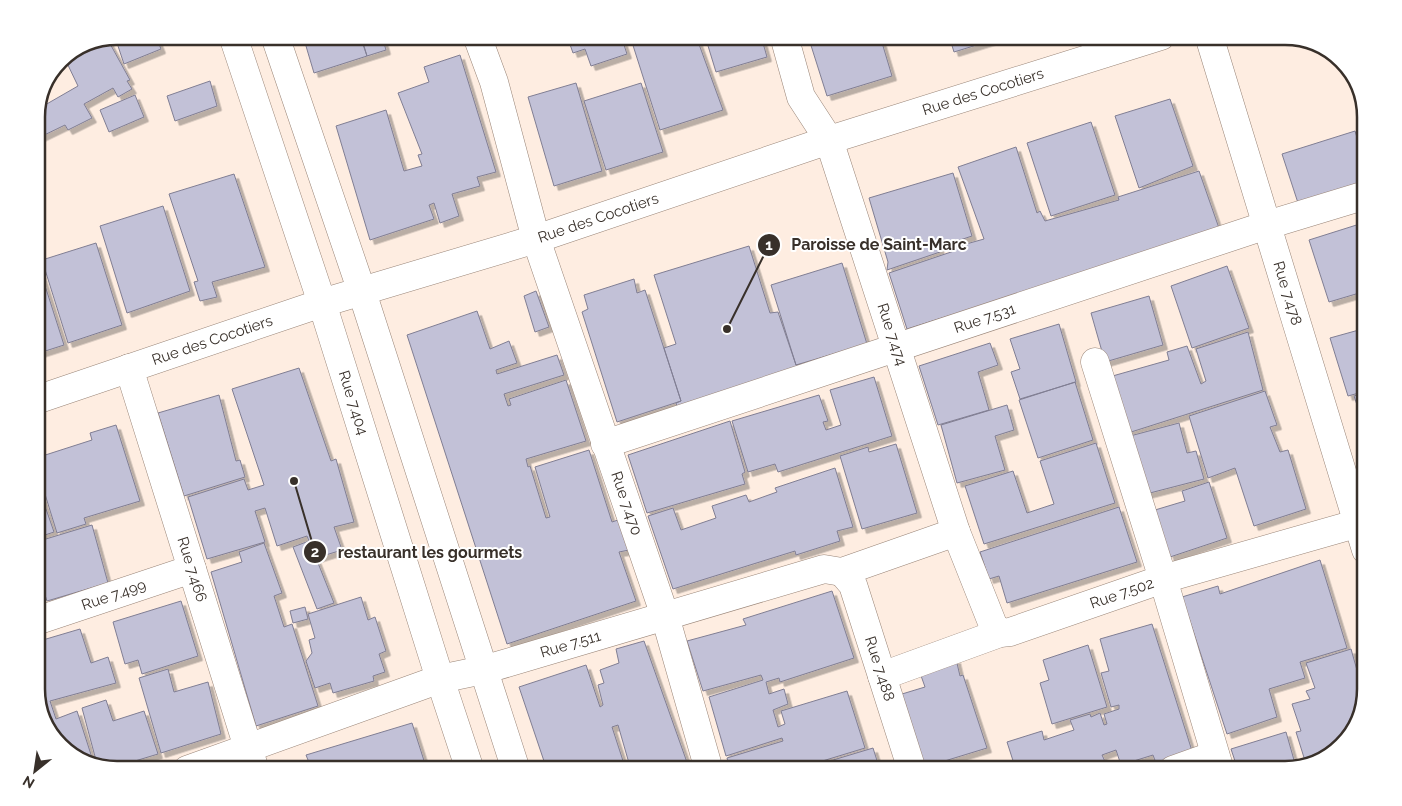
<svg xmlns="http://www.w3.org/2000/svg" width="1402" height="806" font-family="Raleway,sans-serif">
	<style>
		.building { fill: #c2c1d7; stroke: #807e93; filter: url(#shadow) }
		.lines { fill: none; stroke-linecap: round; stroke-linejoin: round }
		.minor-casing { stroke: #998578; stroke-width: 29 }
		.tertiary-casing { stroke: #998578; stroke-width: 29 }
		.secondary-casing { stroke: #998578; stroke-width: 29 }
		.minor { stroke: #fff; stroke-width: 28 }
		.tertiary { stroke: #fff; stroke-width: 28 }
		.secondary { stroke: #fff; stroke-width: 28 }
		.labels { text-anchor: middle; stroke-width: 4; stroke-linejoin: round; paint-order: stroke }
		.street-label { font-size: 15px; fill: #38302a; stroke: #fff }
		.rim { fill: none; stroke: #38302a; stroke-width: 2.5 }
		.leader { fill: none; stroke: #38302a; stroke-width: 2 }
		.callout-dot { fill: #38302a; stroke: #fff; stroke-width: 2 }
		.mark-label { font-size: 15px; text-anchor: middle; font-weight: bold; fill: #fff }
		.callout-label { font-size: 16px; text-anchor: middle; font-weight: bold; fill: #38302a; stroke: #fff; stroke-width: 4; stroke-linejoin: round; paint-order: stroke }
	</style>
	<defs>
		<filter id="shadow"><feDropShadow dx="4.5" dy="4.5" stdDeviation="0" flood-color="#0004"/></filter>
	</defs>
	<rect width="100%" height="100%" fill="#feede1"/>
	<path class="building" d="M 156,36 L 161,49 L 124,64 L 115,37 Z
		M 303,36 L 360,36 L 367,56 L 314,73 Z
		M 361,36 L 382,36 L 386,50 L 367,56 Z
		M 567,36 L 621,36 L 627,54 L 591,66 L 585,49 L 573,53 Z
		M 630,36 L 696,36 L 723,110 L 660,130 Z
		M 705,36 L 761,36 L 767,57 L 716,72 Z
		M 808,36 L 880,36 L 892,76 L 827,96 Z
		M 949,36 L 1006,36 L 954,52 Z
		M 108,40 L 130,80 L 127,81 L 132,89 L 118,97 L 113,88 L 84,104 L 92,118 L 68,130 L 65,125 L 36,139 L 38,109 L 78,86 L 66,61 Z
		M 460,55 L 496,172 L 477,177 L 480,186 L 452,194 L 459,216 L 440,223 L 434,203 L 429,205 L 434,219 L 370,240 L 336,126 L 386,110 L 404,171 L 422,166 L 418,155 L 422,154 L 398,93 L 429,82 L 424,67 Z
		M 210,81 L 217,106 L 175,121 L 167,96 Z
		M 576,83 L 602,171 L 554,186 L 528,97 Z
		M 641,83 L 663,152 L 606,170 L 584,101 Z
		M 135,95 L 144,117 L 109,132 L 100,110 Z
		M 1170,99 L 1193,166 L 1139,188 L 1115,116 Z
		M 1091,122 L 1115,195 L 1051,216 L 1027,143 Z
		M 1355,131 L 1366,167 L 1366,185 L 1299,206 L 1282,154 Z
		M 1016,147 L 1037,213 L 1040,211 L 1045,221 L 1119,200 L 1118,197 L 1199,171 L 1220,231 L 907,329 L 889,273 L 954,251 L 952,248 L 984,239 L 958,167 Z
		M 953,173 L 972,236 L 939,247 L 940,252 L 887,270 L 888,262 L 869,198 Z
		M 234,174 L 265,267 L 212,282 L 217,297 L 200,301 L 194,282 L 198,281 L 169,194 Z
		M 163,206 L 190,291 L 127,313 L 100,226 Z
		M 1366,222 L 1366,291 L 1329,302 L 1309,240 Z
		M 96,243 L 122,325 L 68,343 L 42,260 Z
		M 749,246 L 770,313 L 778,312 L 796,365 L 802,364 L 806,374 L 679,413 L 676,403 L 681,401 L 664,348 L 676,344 L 654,275 Z
		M 36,252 L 41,265 L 36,267 Z
		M 842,263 L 867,344 L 796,365 L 771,285 Z
		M 1227,266 L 1249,328 L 1192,348 L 1171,286 Z
		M 41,273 L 64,345 L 36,354 L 36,275 Z
		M 634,279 L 637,293 L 645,290 L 681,401 L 617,422 L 582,312 L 588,309 L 584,295 Z
		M 536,291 L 549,327 L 535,332 L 524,296 Z
		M 1149,296 L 1163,345 L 1105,362 L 1091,313 Z
		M 477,311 L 490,349 L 509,341 L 517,363 L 496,370 L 497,374 L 557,355 L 564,375 L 504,394 L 508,406 L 511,405 L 509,399 L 566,380 L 586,441 L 526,459 L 528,467 L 530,466 L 546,518 L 550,517 L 535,467 L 589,450 L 612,522 L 621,519 L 629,550 L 619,552 L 636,601 L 507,644 L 407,335 Z
		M 1059,324 L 1076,382 L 1020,399 L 1011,372 L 1020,369 L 1010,339 Z
		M 1366,328 L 1366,391 L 1348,396 L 1330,338 Z
		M 1248,332 L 1263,390 L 1128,433 L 1109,377 L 1169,360 L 1167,352 L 1187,346 L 1201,384 L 1206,381 L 1196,349 Z
		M 990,343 L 998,365 L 978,372 L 989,410 L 938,425 L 919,366 Z
		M 299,368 L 331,461 L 336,459 L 354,522 L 334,527 L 342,550 L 316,558 L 334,603 L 317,609 L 293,547 L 309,541 L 307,536 L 277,546 L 265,508 L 255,511 L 265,542 L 207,559 L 188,497 L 244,479 L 248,490 L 264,485 L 232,389 Z
		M 874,377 L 892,436 L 778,472 L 775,464 L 748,472 L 732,421 L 819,395 L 828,421 L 823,422 L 826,430 L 841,425 L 830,390 Z
		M 1075,382 L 1093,440 L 1038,458 L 1019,400 Z
		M 1265,391 L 1277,425 L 1270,427 L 1280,452 L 1288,450 L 1306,509 L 1254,526 L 1235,468 L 1208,478 L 1189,416 Z
		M 1366,392 L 1366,432 L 1354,396 Z
		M 219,395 L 236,461 L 240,460 L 245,477 L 184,496 L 158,413 Z
		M 1007,405 L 1014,430 L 995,436 L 1005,470 L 957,483 L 941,425 Z
		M 730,421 L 745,472 L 742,474 L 745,484 L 647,513 L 628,455 Z
		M 1179,423 L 1187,453 L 1196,451 L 1204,479 L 1146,494 L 1130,436 Z
		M 116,425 L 140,501 L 84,518 L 86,524 L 57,533 L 36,465 L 36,458 L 92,440 L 90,433 Z
		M 1096,443 L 1115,503 L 984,544 L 965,486 L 1013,471 L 1027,513 L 1054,504 L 1040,461 Z
		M 896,444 L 917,513 L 862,529 L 840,456 L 868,447 L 869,452 Z
		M 835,468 L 853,527 L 837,531 L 840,541 L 796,555 L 795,551 L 673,589 L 648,516 L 673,508 L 681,530 L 716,518 L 712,506 L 746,495 L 749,502 L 777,492 L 775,488 Z
		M 36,480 L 54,532 L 36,538 Z
		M 1209,482 L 1227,538 L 1170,557 L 1155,510 L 1185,501 L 1182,491 Z
		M 1119,507 L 1137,562 L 1007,603 L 999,576 L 989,579 L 980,552 Z
		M 92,525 L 108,583 L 47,601 L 36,568 L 36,542 Z
		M 264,543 L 282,593 L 274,596 L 284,627 L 292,624 L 318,706 L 256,726 L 211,572 L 242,562 L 239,552 Z
		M 1320,560 L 1347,648 L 1300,662 L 1305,678 L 1269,689 L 1277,717 L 1227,734 L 1182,597 L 1218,586 L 1220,594 Z
		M 36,584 L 44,607 L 36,610 Z
		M 832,591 L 854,658 L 780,682 L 779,678 L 766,682 L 769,694 L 784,689 L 788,704 L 773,710 L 778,727 L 785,724 L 781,711 L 847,691 L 865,748 L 793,770 L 730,770 L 727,758 L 783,741 L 782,738 L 726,756 L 709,697 L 763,680 L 761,675 L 703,691 L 687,641 L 746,625 L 743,619 Z
		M 361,597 L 368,620 L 375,617 L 386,651 L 379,654 L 385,672 L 373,676 L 374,681 L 333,693 L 330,683 L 315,688 L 306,661 L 312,653 L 309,640 L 315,638 L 308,614 Z
		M 181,601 L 198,656 L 142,674 L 138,660 L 125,664 L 113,622 Z
		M 305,607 L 308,619 L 293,623 L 290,611 Z
		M 1152,624 L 1192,751 L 1156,763 L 1153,755 L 1121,765 L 1116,750 L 1102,755 L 1108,768 L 1104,770 L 1016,770 L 1007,742 L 1042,731 L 1044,740 L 1074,730 L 1070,720 L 1090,714 L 1091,717 L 1100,713 L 1104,725 L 1107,724 L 1104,714 L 1119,709 L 1119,705 L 1111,707 L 1101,673 L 1109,671 L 1100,639 Z
		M 80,629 L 91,663 L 108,657 L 116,683 L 50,701 L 56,719 L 77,711 L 94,764 L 77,759 L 50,734 L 36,694 L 36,642 Z
		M 644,641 L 689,768 L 683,770 L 631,770 L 618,725 L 612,727 L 626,770 L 547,770 L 519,687 L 586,665 L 600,707 L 603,705 L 598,685 L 604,683 L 600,670 L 619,663 L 616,649 Z
		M 1088,645 L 1107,707 L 1052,724 L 1040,683 L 1049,680 L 1043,660 Z
		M 1351,649 L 1364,695 L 1355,729 L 1326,759 L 1306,764 L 1296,732 L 1301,731 L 1292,704 L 1310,699 L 1306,691 L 1315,688 L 1306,663 Z
		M 956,659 L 960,676 L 963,675 L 987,748 L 925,767 L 902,694 L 925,687 L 919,670 Z
		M 168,669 L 174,692 L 208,682 L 221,734 L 161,753 L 139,678 Z
		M 106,700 L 113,721 L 144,711 L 158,754 L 112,768 L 97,764 L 82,708 Z
		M 412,723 L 427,770 L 312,770 L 306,755 Z
		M 1286,732 L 1296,767 L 1286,770 L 1238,770 L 1231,749 Z
		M 873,748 L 880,770 L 800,770 Z"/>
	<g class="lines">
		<defs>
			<g id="minor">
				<path id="s1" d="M 477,36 L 494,82 L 536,239 L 665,616 L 709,770"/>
				<path id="s2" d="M 784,36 L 801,97 L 829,140 L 956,532 L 993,625 L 1000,633"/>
				<path id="s3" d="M 1209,36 L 1366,550"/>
				<path d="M 1095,362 L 1163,579 L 1220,770"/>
				<path id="s4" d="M 129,368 L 255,770"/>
				<path id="s5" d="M 605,444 L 1267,225 L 1366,195"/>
				<path id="s6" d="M 842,572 L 853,585 L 912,770"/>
				<path id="s7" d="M 36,621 L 192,569"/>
				<path id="s8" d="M 882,676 L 1000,633 L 1010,632 L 1163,579 L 1366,521"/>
				<path id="s9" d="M 187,770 L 440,679 L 483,670 L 824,569 L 842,572 L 956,532"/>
				<path d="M 1173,770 L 1215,755"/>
			</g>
			<g id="tertiary">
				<path id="s10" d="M 36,400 L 322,303 L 536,239 L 829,140 L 1161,36"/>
			</g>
			<g id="secondary">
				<path id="s11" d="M 233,36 L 322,303 L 440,679 L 470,770"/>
				<path d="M 275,36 L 362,292 L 516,770"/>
			</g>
		</defs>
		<use href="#minor" class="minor-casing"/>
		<use href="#tertiary" class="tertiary-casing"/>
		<use href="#secondary" class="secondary-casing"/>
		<use href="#minor" class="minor"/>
		<use href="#tertiary" class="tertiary"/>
		<use href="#secondary" class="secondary"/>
	</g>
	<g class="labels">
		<g class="street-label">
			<text dy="5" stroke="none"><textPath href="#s10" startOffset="996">Rue des Cocotiers</textPath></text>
			<text dy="5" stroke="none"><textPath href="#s10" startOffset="591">Rue des Cocotiers</textPath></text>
			<text dy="5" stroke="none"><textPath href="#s3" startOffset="269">Rue 7.478</textPath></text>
			<text dy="5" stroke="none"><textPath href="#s5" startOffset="400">Rue 7.531</textPath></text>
			<text dy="5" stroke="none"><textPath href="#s2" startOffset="319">Rue 7.474</textPath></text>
			<text dy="5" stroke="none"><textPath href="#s10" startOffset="186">Rue des Cocotiers</textPath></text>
			<text dy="5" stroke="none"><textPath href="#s11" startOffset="386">Rue 7.404</textPath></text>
			<text dy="5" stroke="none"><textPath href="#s1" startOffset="491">Rue 7.470</textPath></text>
			<text dy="5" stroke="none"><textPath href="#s4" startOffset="211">Rue 7.466</textPath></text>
			<text dy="5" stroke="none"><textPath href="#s8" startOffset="254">Rue 7.502</textPath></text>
			<text dy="5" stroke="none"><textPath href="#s7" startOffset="82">Rue 7.499</textPath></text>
			<text dy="5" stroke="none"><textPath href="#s9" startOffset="404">Rue 7.511</textPath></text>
			<text dy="5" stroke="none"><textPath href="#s6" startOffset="105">Rue 7.488</textPath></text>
		</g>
	</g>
	<path d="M0 0H1402V806H0ZM117 45H1285A72 72 0 0 1 1357 117V689A72 72 0 0 1 1285 761H117A72 72 0 0 1 45 689V117A72 72 0 0 1 117 45Z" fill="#fff" fill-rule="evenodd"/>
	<path class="rim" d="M117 45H1285A72 72 0 0 1 1357 117V689A72 72 0 0 1 1285 761H117A72 72 0 0 1 45 689V117A72 72 0 0 1 117 45Z"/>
	<path class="leader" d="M727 329L769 245M294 481L315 552"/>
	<g class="callout-dot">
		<circle cx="727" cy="329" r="5"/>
		<circle cx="294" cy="481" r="5"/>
		<circle cx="769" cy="245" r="12"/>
		<circle cx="315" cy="552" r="12"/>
	</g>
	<g class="mark-label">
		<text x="769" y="250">1</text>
		<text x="315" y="557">2</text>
	</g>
	<g class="callout-label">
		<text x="879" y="250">Paroisse de Saint-Marc</text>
		<text x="430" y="558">restaurant les gourmets</text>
	</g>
	<g transform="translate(35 771) rotate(210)" stroke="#ffffff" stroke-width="4" paint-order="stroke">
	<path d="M0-4L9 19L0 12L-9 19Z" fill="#38302a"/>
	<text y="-8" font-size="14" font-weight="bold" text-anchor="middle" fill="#38302a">N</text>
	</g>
</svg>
